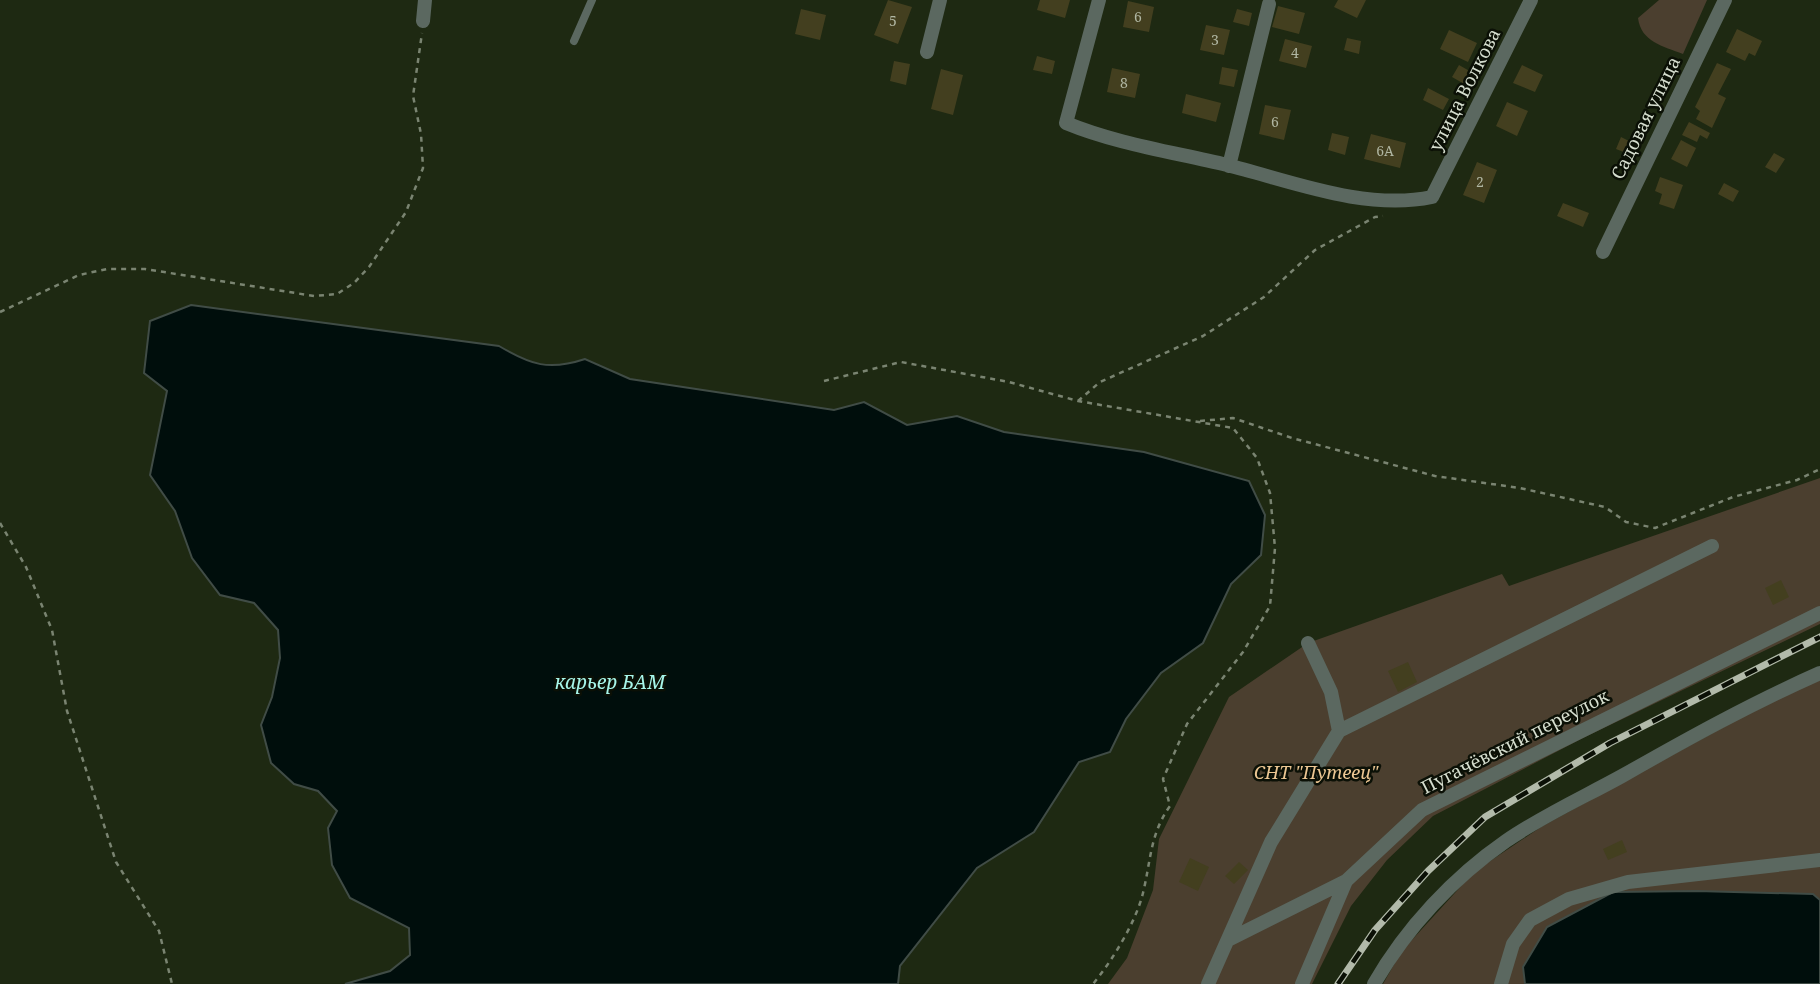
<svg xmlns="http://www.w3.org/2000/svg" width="1820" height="984" font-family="'Noto Serif',serif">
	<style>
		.green { fill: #4b3f2f }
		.water { fill: #000e0c; stroke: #404c46; stroke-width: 2 }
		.building { fill: #433f1f }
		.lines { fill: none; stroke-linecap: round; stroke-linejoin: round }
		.path { stroke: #7a8471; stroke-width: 2.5; stroke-dasharray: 5 5; stroke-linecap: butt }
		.service { stroke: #5b6860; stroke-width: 8 }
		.minor { stroke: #5b6860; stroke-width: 14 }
		.rail-casing { stroke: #b2baaa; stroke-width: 7 }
		.rail { stroke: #0b1006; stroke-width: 4.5; stroke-dasharray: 13; stroke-linecap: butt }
		.labels { text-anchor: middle; stroke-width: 5; stroke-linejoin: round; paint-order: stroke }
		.number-label { font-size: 14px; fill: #b0b6a2 }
		.street-label { font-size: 18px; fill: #d5ddce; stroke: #0b1006 }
		.park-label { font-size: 18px; font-style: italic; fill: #ecc793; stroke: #0b1006 }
		.water-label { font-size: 19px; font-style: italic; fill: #a7f6ea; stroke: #0b1006 }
	</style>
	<rect width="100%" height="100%" fill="#1e2912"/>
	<path class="green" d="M 1659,0 L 1707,0 L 1683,54 C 1663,46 1641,42 1638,18 Z
		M 1820,478 L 1820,624 L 1583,738 L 1433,816 L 1387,860 L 1351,906 L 1312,984 L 1108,984 L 1127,958 L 1153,890 L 1159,839 L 1229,697 L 1308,643 L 1502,574 L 1509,586 Z
		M 1820,680 L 1820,900 L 1813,894 L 1523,967 L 1525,984 L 1383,984 L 1401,952 L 1474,872 L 1541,827 L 1771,701 Z"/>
	<path class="water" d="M 191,305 L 499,346 C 531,365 549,371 585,359 L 630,379 L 834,410 L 864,402 L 907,425 L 957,416 L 1004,432 L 1144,452 L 1249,481 L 1265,515 L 1261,555 L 1231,584 L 1203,643 L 1161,673 L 1126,719 L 1110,752 L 1079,762 L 1034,832 L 977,868 L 900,966 L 898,984 L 345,984 L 390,971 L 410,955 L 409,928 L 350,898 L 332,865 L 328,828 L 337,811 L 318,791 L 294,784 L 271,763 L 261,725 L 272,697 L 280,658 L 278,630 L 254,603 L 220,595 L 192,558 L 175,511 L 150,475 L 167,391 L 144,373 L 150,321 Z
		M 1697,891 L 1813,894 L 1820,900 L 1820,984 L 1525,984 L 1523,967 L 1547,927 L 1613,892 Z"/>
	<path class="building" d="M 888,0 L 912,7 L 898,44 L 874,35 Z
		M 1040,0 L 1070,0 L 1065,18 L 1037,10 Z
		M 1338,0 L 1366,0 L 1357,18 L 1334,7 Z
		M 1128,1 L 1154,7 L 1149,32 L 1123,27 Z
		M 1278,6 L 1305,13 L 1299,34 L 1272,27 Z
		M 801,9 L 826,15 L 820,40 L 795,34 Z
		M 1237,9 L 1252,13 L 1249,26 L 1233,22 Z
		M 1206,25 L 1230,30 L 1224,55 L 1200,50 Z
		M 1737,29 L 1762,41 L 1755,56 L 1749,53 L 1745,61 L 1726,52 Z
		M 1449,30 L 1477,43 L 1468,62 L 1440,49 Z
		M 1347,38 L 1361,41 L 1359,54 L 1344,50 Z
		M 1285,39 L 1312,46 L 1306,68 L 1279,61 Z
		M 1037,56 L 1055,61 L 1052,74 L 1033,70 Z
		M 894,61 L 910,64 L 906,85 L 890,81 Z
		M 1717,63 L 1731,69 L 1718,94 L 1726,98 L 1712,128 L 1696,119 L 1700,111 L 1695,107 Z
		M 1459,65 L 1473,73 L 1466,85 L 1452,77 Z
		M 1522,65 L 1543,75 L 1535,92 L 1513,83 Z
		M 1222,67 L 1238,70 L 1234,87 L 1219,84 Z
		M 1112,68 L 1140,74 L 1135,98 L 1107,92 Z
		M 941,69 L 963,75 L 953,115 L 931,109 Z
		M 1428,88 L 1449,99 L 1443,110 L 1423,100 Z
		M 1186,94 L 1221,103 L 1216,122 L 1182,113 Z
		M 1507,102 L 1528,111 L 1517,136 L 1496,126 Z
		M 1265,105 L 1291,110 L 1284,140 L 1259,134 Z
		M 1689,122 L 1710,133 L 1707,139 L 1700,135 L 1697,142 L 1682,135 Z
		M 1332,133 L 1349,137 L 1345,155 L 1328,150 Z
		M 1371,134 L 1406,143 L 1400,168 L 1364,159 Z
		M 1621,137 L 1631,142 L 1626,153 L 1616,149 Z
		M 1681,140 L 1696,148 L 1687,167 L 1671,159 Z
		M 1774,153 L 1785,159 L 1776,173 L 1765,167 Z
		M 1477,162 L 1497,170 L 1484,203 L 1463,195 Z
		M 1660,177 L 1683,185 L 1674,209 L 1659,204 L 1662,194 L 1655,191 Z
		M 1724,183 L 1739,191 L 1733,202 L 1718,194 Z
		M 1563,203 L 1589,213 L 1583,227 L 1557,216 Z
		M 1781,580 L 1789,597 L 1773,605 L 1765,588 Z
		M 1408,662 L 1417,682 L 1398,692 L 1388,671 Z
		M 1622,840 L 1627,852 L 1608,860 L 1603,849 Z
		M 1190,858 L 1209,867 L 1198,891 L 1179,882 Z
		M 1239,862 L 1248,870 L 1234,884 L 1225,876 Z"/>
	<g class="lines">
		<path class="path" d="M 0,312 L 79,275 L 107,269 L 145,269 L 314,296 L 337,294 L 354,283 L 369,267 L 406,212 L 423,168 L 421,134 L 413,96 L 422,33
			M 824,381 L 901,362 L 1009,382 L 1078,401 L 1233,428 L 1257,458 L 1270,493 L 1275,548 L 1270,606 L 1243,652 L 1187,724 L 1163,779 L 1170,806 C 1150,834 1151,860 1143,893 C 1136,922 1112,961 1093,984
			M 1078,401 L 1100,382 L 1203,336 L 1264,297 L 1315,250 L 1375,217 L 1383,216
			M 1200,421 L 1233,418 L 1292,438 L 1435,476 L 1520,488 L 1605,507 L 1626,522 L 1655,528 L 1733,497 L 1797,480 L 1820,469
			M 0,523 L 26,567 L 52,630 L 67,711 L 116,862 L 159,931 L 172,984"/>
		<path class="service" d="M 574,41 L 592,0"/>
		<path class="minor" d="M 1099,0 L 1066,123 C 1117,144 1173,152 1227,165 C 1291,181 1365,211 1432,197 L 1531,0
			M 423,21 L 425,0
			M 927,52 L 940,0
			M 1229,166 L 1269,4
			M 1603,252 L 1725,0
			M 1308,643 L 1331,692 L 1339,731
			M 1230,939 L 1346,881
			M 1208,984 L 1271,842 L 1339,731 L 1712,546
			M 1302,984 L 1346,881 L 1422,810 L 1820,613
			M 1374,984 C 1406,928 1454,877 1506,841 C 1542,816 1584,797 1622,776 C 1687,739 1752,703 1820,673
			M 1501,984 L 1513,944 L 1530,920 L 1569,899 L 1628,882 L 1820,860"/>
		<defs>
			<path id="rail" d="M 1338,984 L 1375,930 L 1428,871 L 1485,817 L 1610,743 L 1820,637"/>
		</defs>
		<use href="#rail" class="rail-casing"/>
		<use href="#rail" class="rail"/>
	</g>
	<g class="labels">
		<g class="number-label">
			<text x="1138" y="22">6</text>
			<text x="893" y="26">5</text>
			<text x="1215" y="45">3</text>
			<text x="1295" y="58">4</text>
			<text x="1124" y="88">8</text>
			<text x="1275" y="127">6</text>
			<text x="1385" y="156">6А</text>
			<text x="1480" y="187">2</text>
		</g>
		<g class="street-label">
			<text transform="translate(1465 90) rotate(-63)" y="6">улица Волкова</text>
			<text transform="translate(1646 118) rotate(-64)" y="6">Садовая улица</text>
			<text transform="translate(1515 742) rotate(-27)" y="6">Пугачёвский переулок</text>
		</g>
		<g class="park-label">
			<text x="1316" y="779">СНТ "Путеец"</text>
		</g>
		<g class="water-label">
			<text x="610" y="689">карьер БАМ</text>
		</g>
	</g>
</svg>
